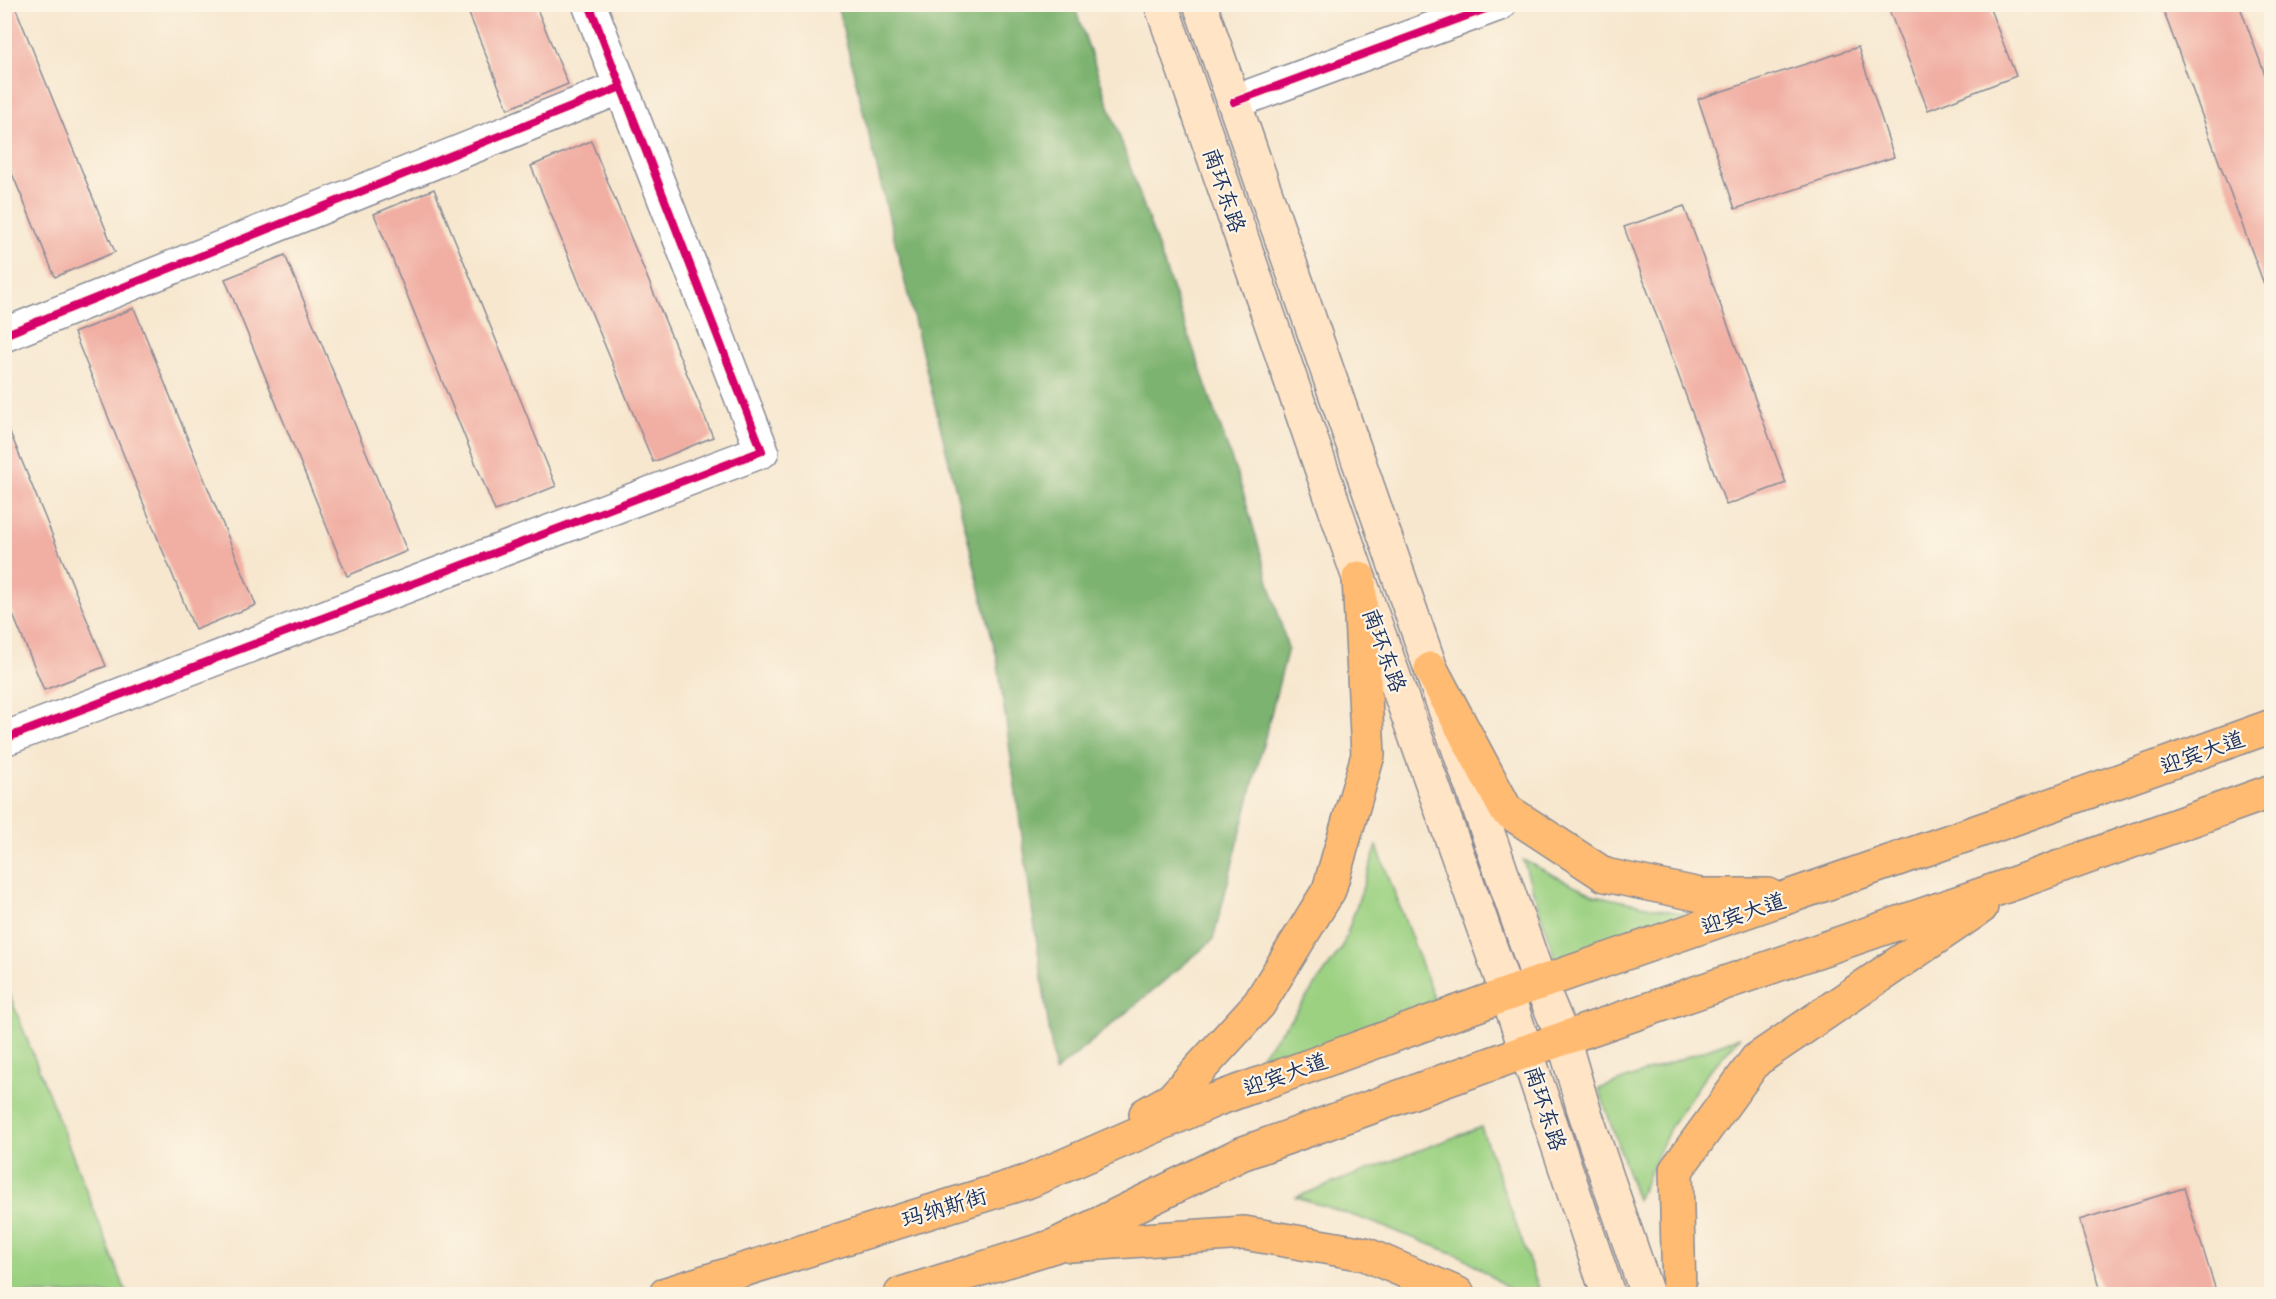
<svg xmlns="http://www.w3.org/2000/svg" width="2276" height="1299" font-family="'Architects Daughter','LXGW WenKai TC',sans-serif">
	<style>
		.green { fill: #9cd182; stroke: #5c8070; stroke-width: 1.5 }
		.forest { fill: #7db370; stroke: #4c7167; stroke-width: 1.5 }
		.building { fill: #f1aea3 }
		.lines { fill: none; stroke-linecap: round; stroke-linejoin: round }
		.minor-casing { stroke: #898b96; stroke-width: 36 }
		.secondary-casing { stroke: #898b96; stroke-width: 36 }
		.primary-casing { stroke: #898b96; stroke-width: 36 }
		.minor { stroke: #fff; stroke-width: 33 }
		.secondary { stroke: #ffe4c6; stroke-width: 33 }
		.primary { stroke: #ffbb71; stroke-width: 33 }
		.cycleway-casing { stroke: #fcf5e5; stroke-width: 11 }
		.cycleway { stroke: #d6006c; stroke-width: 8 }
		.labels { text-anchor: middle; stroke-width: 4.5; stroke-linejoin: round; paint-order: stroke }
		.street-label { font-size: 22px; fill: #1b2f5e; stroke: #fcf5e5 }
	</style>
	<rect width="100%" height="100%" fill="#fcf5e5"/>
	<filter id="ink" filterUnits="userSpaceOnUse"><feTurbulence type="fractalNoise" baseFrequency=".0167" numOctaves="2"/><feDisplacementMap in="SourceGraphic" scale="12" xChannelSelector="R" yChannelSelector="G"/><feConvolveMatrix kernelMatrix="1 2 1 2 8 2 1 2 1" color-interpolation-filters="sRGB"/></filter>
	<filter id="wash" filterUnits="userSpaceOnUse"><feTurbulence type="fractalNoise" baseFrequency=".008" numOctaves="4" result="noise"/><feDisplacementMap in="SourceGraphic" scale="24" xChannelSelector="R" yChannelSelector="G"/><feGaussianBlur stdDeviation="1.35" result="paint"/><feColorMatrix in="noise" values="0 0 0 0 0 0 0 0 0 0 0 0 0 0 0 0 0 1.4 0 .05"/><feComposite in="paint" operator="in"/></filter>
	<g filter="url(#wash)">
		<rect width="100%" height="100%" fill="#f7e7cf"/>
		<path class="green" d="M 1377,846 L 1437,1006 L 1241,1079 L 1291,1019 L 1342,948 Z
			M 1523,860 L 1594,895 L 1705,918 L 1559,971 Z
			M 5,983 L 127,1294 L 5,1294 Z
			M 1740,1037 L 1706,1075 L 1672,1124 L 1637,1200 L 1599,1089 Z
			M 1481,1127 L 1541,1294 L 1517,1294 L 1463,1257 L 1369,1221 L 1296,1197 Z"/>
		<path class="forest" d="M 837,5 L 1074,5 L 1244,495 L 1288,648 L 1213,940 L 1055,1072 L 997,658 Z"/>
		<g id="blocks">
			<path class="building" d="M 4,4 L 14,4 L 115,252 L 55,277 L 4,154 Z
				M 465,4 L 535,4 L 568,84 L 508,109 Z
				M 1988,4 L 2016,76 L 1928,110 L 1887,5 Z
				M 2161,4 L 2239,4 L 2272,94 L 2272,306 Z
				M 1858,47 L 1894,157 L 1735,209 L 1698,99 Z
				M 591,141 L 713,437 L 653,462 L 531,166 Z
				M 434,189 L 556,486 L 495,511 L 374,214 Z
				M 1684,206 L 1786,483 L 1726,505 L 1624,227 Z
				M 285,255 L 407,551 L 347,576 L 225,279 Z
				M 134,308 L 256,605 L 195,630 L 74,333 Z
				M 5,420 L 106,666 L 44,690 L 4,593 Z
				M 2184,1188 L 2217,1294 L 2102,1294 L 2079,1220 Z"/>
		</g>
	</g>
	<g filter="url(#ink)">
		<use href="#blocks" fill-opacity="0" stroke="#898b96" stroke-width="1.5"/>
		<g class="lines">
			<defs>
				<path id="minor" d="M 1234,102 L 1499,4
					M 4,335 L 621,87
					M 4,739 L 762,451 L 589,4"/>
				<path id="secondary" d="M 1161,4 L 1359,578 L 1507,994 L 1608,1294
					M 1200,4 L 1540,983 L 1563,1038 L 1584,1110 L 1647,1294"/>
				<path id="primary" d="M 1431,669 L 1506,810 L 1605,875 L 1701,895 L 1768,895
					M 1146,1114 L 1172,1099 L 1259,1004 L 1329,890 L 1368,755 L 1359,578
					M 1071,1245 L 1244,1233 L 1365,1254 L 1458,1294
					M 666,1294 L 1029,1181 L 1215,1100 L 1502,996 L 1993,826 L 2272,726
					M 901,1294 L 1054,1246 L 1241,1154 L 1527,1051 L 2018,882 L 2272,791
					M 1679,1294 L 1676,1170 L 1756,1060 L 1981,907"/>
			</defs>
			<use href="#minor" class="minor-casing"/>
			<use href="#secondary" class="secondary-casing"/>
			<use href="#primary" class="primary-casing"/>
			<use href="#minor" class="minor"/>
			<use href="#secondary" class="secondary"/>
			<use href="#primary" class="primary"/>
			<defs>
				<path id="cycleway" d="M 1234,102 L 1499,4
					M 4,335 L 621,87
					M 4,739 L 762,451 L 589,4"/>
			</defs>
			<use href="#cycleway" class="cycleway-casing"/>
			<use href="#cycleway" class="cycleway"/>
		</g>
	</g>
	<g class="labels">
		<g class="street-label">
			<text transform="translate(1225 190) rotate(71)" y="8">南环东路</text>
			<text transform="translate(1385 650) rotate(70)" y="8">南环东路</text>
			<text transform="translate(2202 752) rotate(-20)" y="8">迎宾大道</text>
			<text transform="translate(1743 913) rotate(-19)" y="8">迎宾大道</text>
			<text transform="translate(1285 1074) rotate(-20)" y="8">迎宾大道</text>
			<text transform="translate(1546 1108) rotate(72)" y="8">南环东路</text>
			<text transform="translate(944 1207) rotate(-17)" y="8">玛纳斯街</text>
		</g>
	</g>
	<rect width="2276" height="1299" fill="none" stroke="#fcf5e5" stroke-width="24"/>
</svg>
